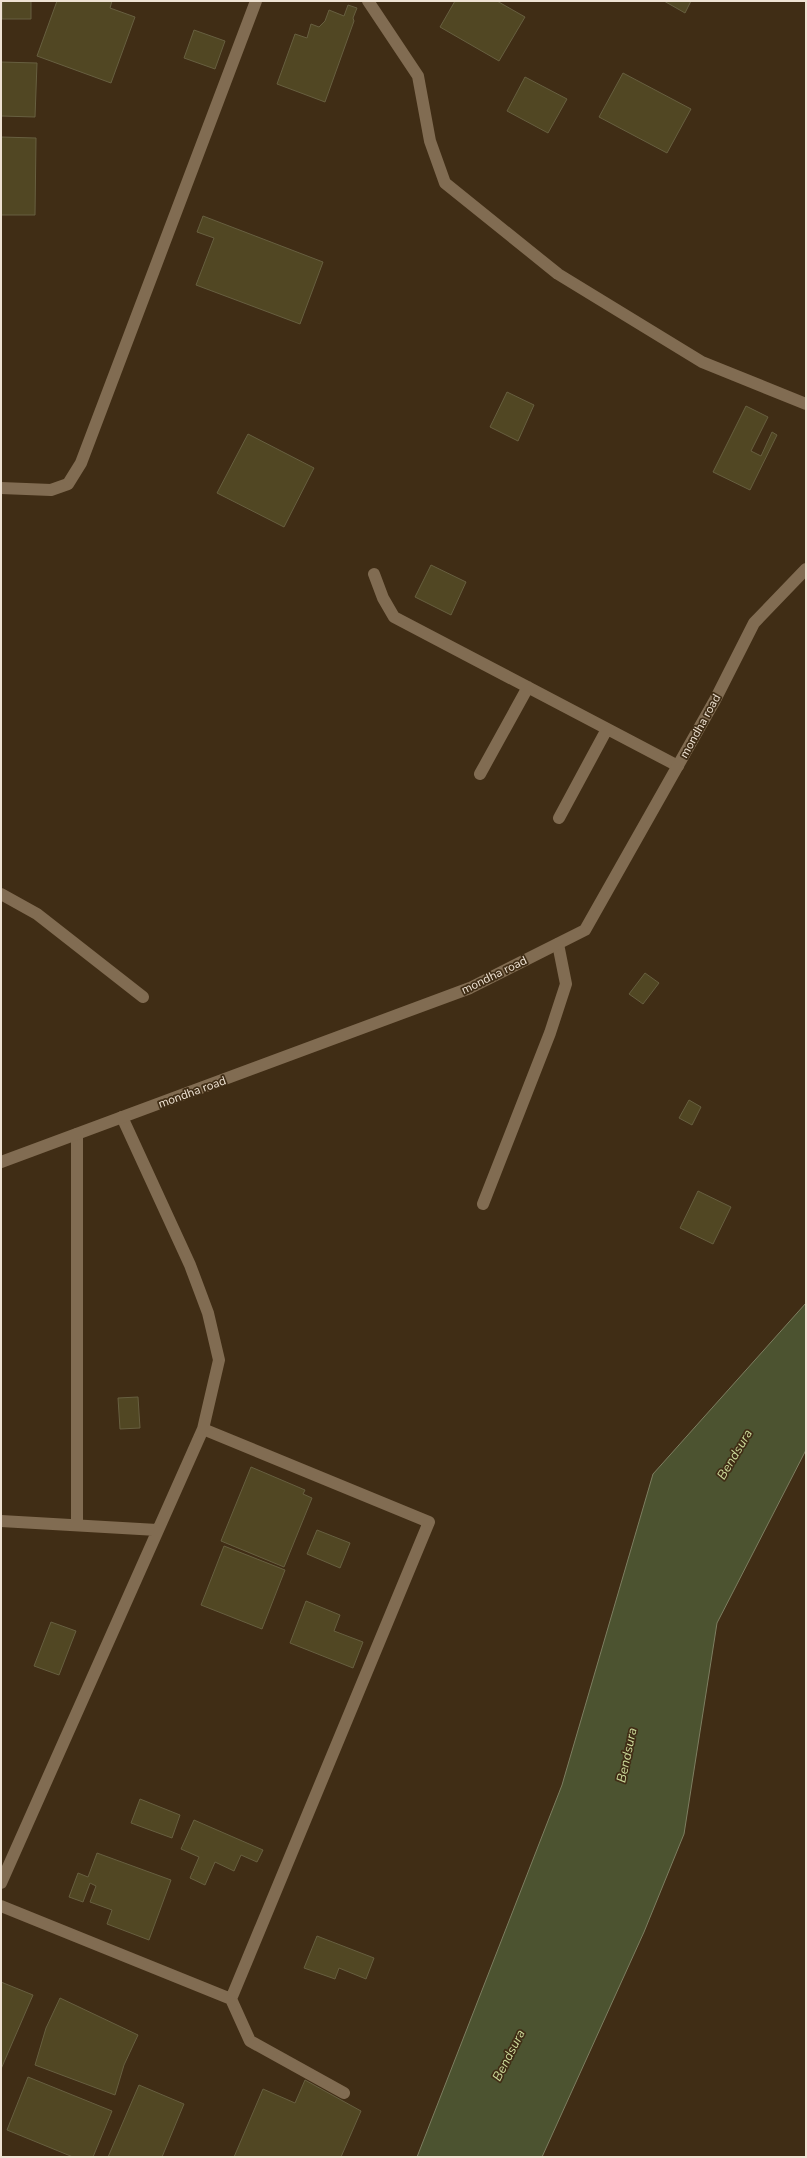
<svg xmlns="http://www.w3.org/2000/svg" width="807" height="2158" font-family="'Nunito Sans',sans-serif">
	<style>
		.water { fill: #4c5330; stroke: #7d7e61 }
		.building { fill: #514723; stroke: #675f40 }
		.lines { fill: none; stroke-linecap: round; stroke-linejoin: round }
		.street { stroke: #816c52; stroke-width: 12 }
		.secondary { stroke: #816c52; stroke-width: 12 }
		.labels { text-anchor: middle; stroke-width: 3.5; stroke-linejoin: round; paint-order: stroke }
		.street-label { font-size: 12px; fill: #eee2d3; stroke: #402d15 }
		.water-label { font-size: 13px; font-style: italic; fill: #ccda9a; stroke: #402d15 }
	</style>
	<rect width="100%" height="100%" fill="#402d15"/>
	<path class="water" d="M 806,1303 L 806,1450 L 717,1623 L 684,1834 L 644,1932 L 542,2157 L 417,2157 L 562,1785 L 653,1474 Z"/>
	<path class="building" d="M 2,1 L 31,1 L 31,19 L 2,19 Z
		M 57,1 L 112,1 L 110,8 L 135,17 L 111,83 L 37,56 Z
		M 455,1 L 497,1 L 525,17 L 499,61 L 440,27 Z
		M 664,1 L 691,1 L 685,13 Z
		M 348,5 L 357,8 L 353,18 L 354,21 L 325,102 L 277,84 L 295,34 L 307,38 L 311,24 L 319,27 L 325,21 L 329,10 L 344,16 Z
		M 194,30 L 225,41 L 215,69 L 184,58 Z
		M 1,62 L 37,63 L 35,117 L 1,116 Z
		M 623,73 L 691,109 L 667,153 L 599,117 Z
		M 525,77 L 567,99 L 548,133 L 507,111 Z
		M 1,137 L 36,138 L 35,215 L 1,215 Z
		M 203,216 L 323,262 L 300,324 L 196,285 L 214,238 L 197,232 Z
		M 507,392 L 534,405 L 518,441 L 490,427 Z
		M 746,406 L 768,417 L 751,451 L 761,456 L 772,432 L 777,435 L 750,490 L 713,472 Z
		M 248,434 L 314,468 L 284,527 L 217,493 Z
		M 431,565 L 466,582 L 451,615 L 415,597 Z
		M 645,973 L 659,983 L 643,1004 L 629,994 Z
		M 689,1100 L 701,1107 L 692,1125 L 679,1118 Z
		M 698,1191 L 731,1207 L 713,1244 L 680,1228 Z
		M 138,1397 L 140,1428 L 120,1429 L 118,1398 Z
		M 251,1467 L 305,1490 L 303,1494 L 312,1498 L 284,1567 L 221,1541 Z
		M 317,1530 L 350,1543 L 340,1568 L 307,1554 Z
		M 224,1546 L 285,1570 L 262,1629 L 201,1605 Z
		M 306,1601 L 340,1615 L 334,1631 L 363,1642 L 353,1668 L 290,1643 Z
		M 51,1622 L 76,1631 L 59,1675 L 34,1666 Z
		M 140,1799 L 180,1815 L 172,1838 L 131,1823 Z
		M 194,1820 L 263,1850 L 257,1862 L 241,1855 L 234,1871 L 215,1862 L 205,1885 L 190,1878 L 199,1857 L 181,1849 Z
		M 97,1853 L 171,1880 L 149,1940 L 107,1924 L 112,1910 L 90,1902 L 96,1886 L 90,1883 L 83,1902 L 69,1897 L 78,1873 L 88,1877 Z
		M 317,1936 L 374,1958 L 366,1979 L 339,1968 L 335,1979 L 304,1968 Z
		M 1,1982 L 33,1995 L 1,2069 Z
		M 60,1998 L 138,2035 L 124,2065 L 115,2095 L 35,2065 L 46,2028 Z
		M 28,2077 L 112,2111 L 93,2157 L 73,2157 L 7,2130 Z
		M 305,2080 L 361,2111 L 341,2157 L 234,2157 L 263,2089 L 295,2103 Z
		M 139,2085 L 184,2104 L 162,2157 L 108,2157 Z"/>
	<g class="lines">
		<path class="street" d="M 368,1 L 418,76 L 430,141 L 445,183 L 558,274 L 702,362 L 806,404
			M 1,488 L 51,490 L 68,484 L 81,463 L 256,1
			M 374,574 L 383,598 L 394,617 L 678,766
			M 480,774 L 528,687
			M 559,818 L 607,729
			M 1,894 L 37,914 L 143,997
			M 483,1204 L 550,1033 L 566,984 L 558,944
			M 1,1521 L 157,1530
			M 77,1524 L 77,1134
			M 1,1883 L 203,1429
			M 1,1906 L 231,1999 L 429,1522 L 203,1429 L 219,1360 L 208,1313 L 190,1265 L 122,1117
			M 231,1999 L 250,2041 L 344,2093"/>
		<path class="secondary" d="M 1,1162 L 470,988 L 585,930 L 715,700 L 754,623 L 806,569"/>
	</g>
	<g class="labels">
		<g class="street-label">
			<text transform="translate(700 726) rotate(-61)" y="4">mondha road</text>
			<text transform="translate(494 975) rotate(-26)" y="4">mondha road</text>
			<text transform="translate(192 1092) rotate(-20)" y="4">mondha road</text>
		</g>
		<g class="water-label">
			<text transform="translate(734 1454) rotate(-59)" y="5">Bendsura</text>
			<text transform="translate(626 1755) rotate(-78)" y="5">Bendsura</text>
			<text transform="translate(508 2055) rotate(-63)" y="5">Bendsura</text>
		</g>
	</g>
	<rect width="807" height="2158" fill="none" stroke="#eee2d3" stroke-width="4"/>
</svg>
